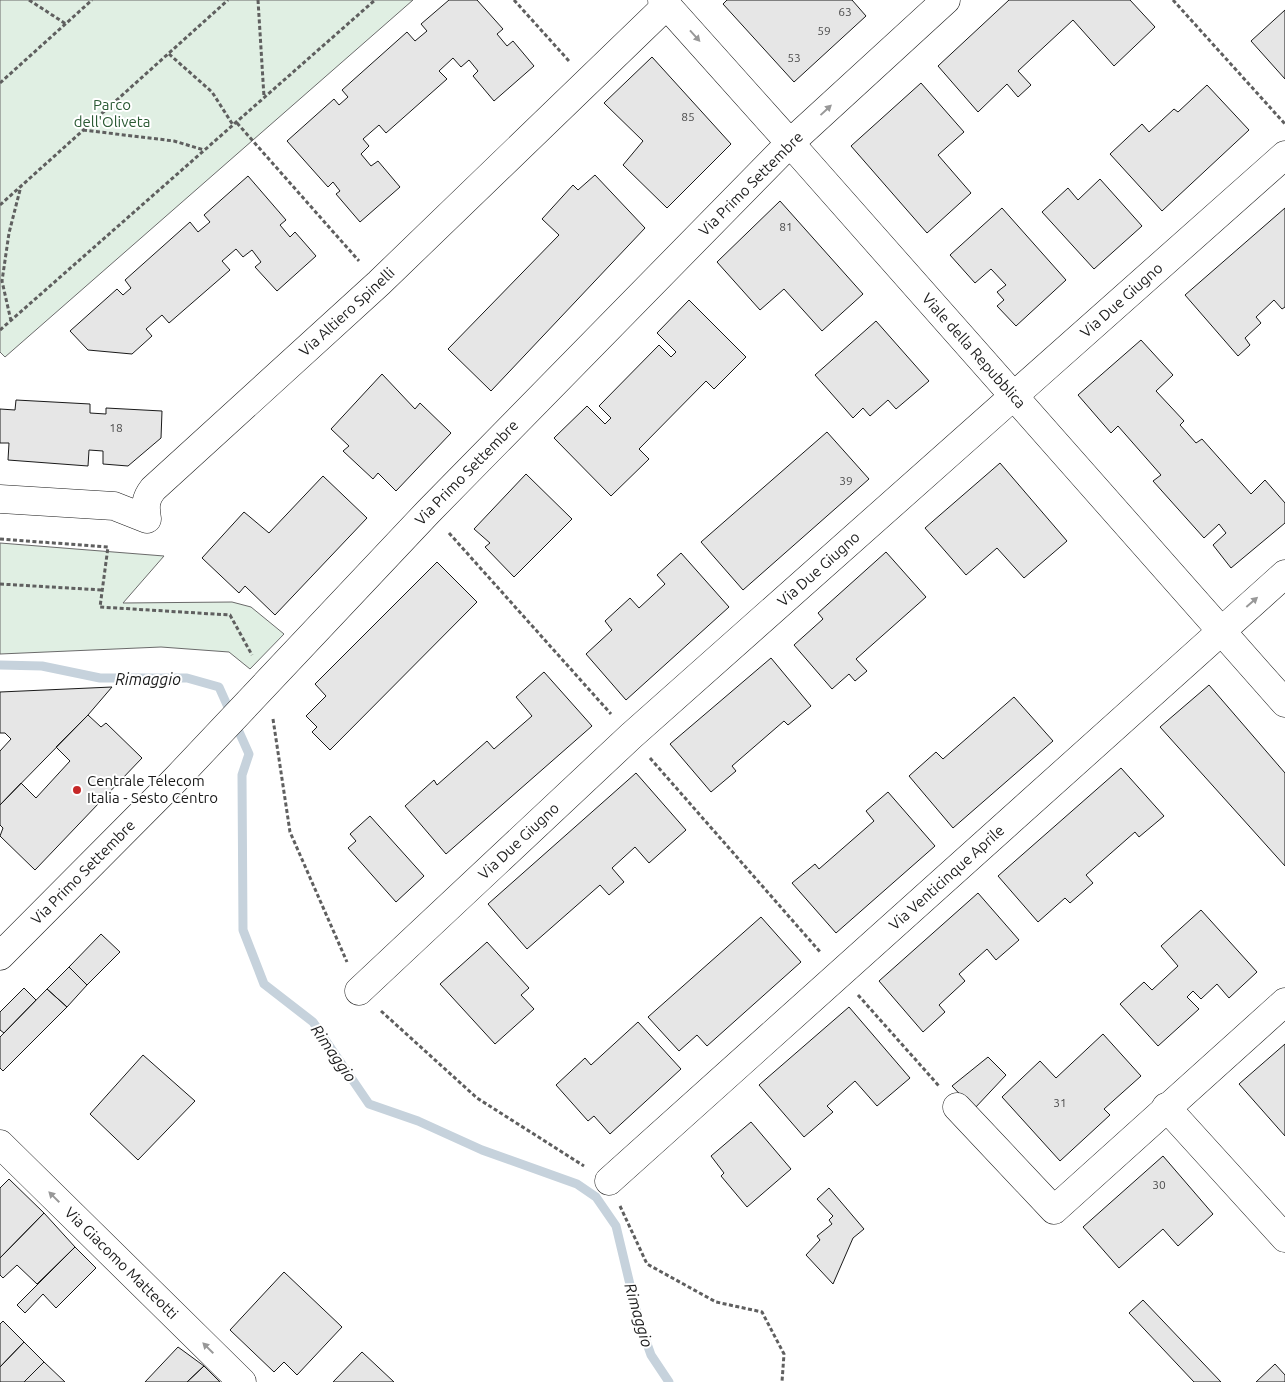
<svg xmlns="http://www.w3.org/2000/svg" width="1285" height="1382" font-family="Ubuntu,sans-serif">
	<style>
		.green { fill: #e0efe3; stroke: #6a6a6a }
		.lines { fill: none; stroke-linecap: round; stroke-linejoin: round }
		.stream { stroke: #c6d2dc; stroke-width: 9 }
		.building { fill: #e6e6e6; stroke: #1a1a1a }
		.minor-casing { stroke: #1a1a1a; stroke-width: 29 }
		.secondary-casing { stroke: #1a1a1a; stroke-width: 29 }
		.path { stroke: #5f5f5f; stroke-width: 3; stroke-dasharray: 4 2.5; stroke-linecap: butt }
		.minor { stroke: #fff; stroke-width: 28 }
		.secondary { stroke: #fff; stroke-width: 28 }
		.oneway { fill: #989898 }
		.poi-dot { fill: #c62828; stroke: #fff; stroke-width: 2 }
		.labels { text-anchor: middle; stroke-width: 4; stroke-linejoin: round; paint-order: stroke }
		.number-label { font-size: 12px; fill: #4d4d4d }
		.park-label { font-size: 15px; fill: #2b5a34; stroke: #fff }
		.street-label { font-size: 15px; fill: #1a1a1a; stroke: #fff }
		.poi-label { font-size: 15px; fill: #1a1a1a; stroke: #fff; text-anchor: start }
		.water-label { font-size: 16px; font-style: italic; fill: #1a1a1a; stroke: #fff }
	</style>
	<rect width="100%" height="100%" fill="#fff"/>
	<path class="green" d="M 0,0 L 413,0 L 5,357 L 0,352 Z
		M 0,543 L 164,556 L 123,603 L 232,602 L 251,607 L 284,634 L 250,669 L 229,652 L 161,647 L 0,654 Z"/>
	<g class="lines">
		<path class="stream" d="M 0,665 L 42,666 L 100,678 L 187,678 L 219,687 L 249,754 L 242,775 L 243,930 L 264,984 L 313,1022 L 369,1104 L 418,1121 L 482,1150 L 577,1184 L 596,1197 L 616,1226 L 638,1318 L 651,1355 L 669,1382"/>
	</g>
	<path class="building" d="M 449,0 L 477,0 L 503,29 L 497,34 L 507,46 L 513,41 L 534,66 L 494,101 L 473,76 L 478,71 L 469,60 L 461,67 L 453,58 L 439,71 L 447,79 L 386,133 L 379,125 L 363,139 L 369,146 L 361,154 L 371,166 L 378,161 L 400,187 L 360,222 L 336,194 L 340,191 L 333,182 L 328,187 L 287,141 L 334,99 L 339,105 L 348,97 L 342,90 L 407,32 L 415,41 L 427,31 L 421,24 Z
		M 727,0 L 852,0 L 866,16 L 794,82 L 723,4 Z
		M 1009,0 L 1130,0 L 1155,27 L 1114,66 L 1073,20 L 1018,71 L 1031,85 L 1018,97 L 1007,84 L 978,112 L 938,66 Z
		M 1285,10 L 1285,79 L 1251,41 Z
		M 652,57 L 731,144 L 667,208 L 623,165 L 643,141 L 604,103 Z
		M 921,83 L 964,132 L 938,155 L 971,193 L 927,233 L 851,146 Z
		M 1207,85 L 1249,130 L 1162,211 L 1110,154 L 1142,124 L 1149,132 L 1174,109 L 1178,112 Z
		M 595,175 L 645,228 L 491,391 L 448,349 L 559,235 L 542,219 L 573,185 L 578,190 Z
		M 248,176 L 286,220 L 280,225 L 290,237 L 295,232 L 316,256 L 277,291 L 255,267 L 261,262 L 252,250 L 243,257 L 236,249 L 222,261 L 230,270 L 169,323 L 162,315 L 146,329 L 152,336 L 132,354 L 88,350 L 70,331 L 117,289 L 123,295 L 131,288 L 125,280 L 190,222 L 198,232 L 210,222 L 204,215 Z
		M 1100,179 L 1142,226 L 1094,269 L 1042,212 L 1068,188 L 1078,200 Z
		M 780,201 L 863,294 L 822,331 L 784,289 L 760,310 L 717,262 Z
		M 1002,208 L 1066,280 L 1016,326 L 997,306 L 1004,300 L 997,292 L 1006,285 L 991,269 L 975,283 L 950,255 Z
		M 1285,208 L 1285,307 L 1282,309 L 1274,300 L 1256,317 L 1261,323 L 1245,338 L 1250,345 L 1238,356 L 1185,295 Z
		M 689,300 L 746,357 L 714,389 L 706,381 L 639,449 L 649,459 L 611,496 L 554,438 L 587,406 L 605,424 L 611,418 L 599,406 L 659,345 L 671,357 L 676,352 L 657,333 Z
		M 876,321 L 929,381 L 896,409 L 888,400 L 870,416 L 863,408 L 853,418 L 815,375 Z
		M 1141,340 L 1173,375 L 1156,391 L 1184,421 L 1180,425 L 1196,443 L 1202,439 L 1251,494 L 1265,480 L 1285,503 L 1285,523 L 1231,568 L 1213,545 L 1226,533 L 1219,524 L 1204,538 L 1153,481 L 1161,475 L 1118,426 L 1111,433 L 1078,395 Z
		M 382,374 L 415,409 L 420,403 L 451,433 L 396,491 L 378,473 L 373,479 L 343,451 L 349,446 L 331,429 Z
		M 16,400 L 90,404 L 90,413 L 106,414 L 106,408 L 162,411 L 161,438 L 128,466 L 103,464 L 103,451 L 89,450 L 88,466 L 8,460 L 9,443 L 0,443 L 0,409 L 15,410 Z
		M 827,432 L 869,479 L 743,590 L 701,542 Z
		M 1000,463 L 1067,541 L 1024,578 L 997,548 L 966,575 L 925,528 Z
		M 526,474 L 572,519 L 514,577 L 485,547 L 490,543 L 474,529 Z
		M 323,476 L 367,518 L 275,615 L 245,586 L 239,593 L 202,558 L 244,512 L 269,533 Z
		M 886,552 L 926,597 L 856,659 L 867,671 L 855,681 L 849,674 L 832,689 L 794,645 L 823,619 L 818,613 Z
		M 681,553 L 729,607 L 626,700 L 586,654 L 612,630 L 605,621 L 630,598 L 639,608 L 665,584 L 657,575 Z
		M 437,562 L 477,602 L 330,750 L 312,732 L 317,727 L 306,716 L 326,696 L 315,684 Z
		M 771,658 L 811,706 L 788,725 L 784,721 L 732,766 L 736,771 L 711,792 L 670,744 Z
		M 544,672 L 592,726 L 446,854 L 405,806 L 434,780 L 437,785 L 487,741 L 494,749 L 532,716 L 516,697 Z
		M 1209,685 L 1285,773 L 1285,866 L 1160,727 Z
		M 112,687 L 88,715 L 0,805 L 0,751 L 11,739 L 5,733 L 0,733 L 0,692 Z
		M 1014,697 L 1053,741 L 953,828 L 909,776 L 936,752 L 943,759 Z
		M 88,715 L 101,727 L 106,723 L 142,758 L 35,870 L 0,836 L 3,828 L 0,825 L 0,805 L 21,783 L 36,798 L 70,761 L 56,747 Z
		M 1121,768 L 1164,816 L 1139,837 L 1135,832 L 1086,875 L 1093,883 L 1070,903 L 1065,898 L 1038,922 L 998,876 Z
		M 636,773 L 686,830 L 649,863 L 635,847 L 612,868 L 624,882 L 609,895 L 600,885 L 527,949 L 488,904 Z
		M 888,792 L 935,846 L 836,933 L 792,883 L 815,864 L 819,869 L 874,821 L 866,811 Z
		M 370,816 L 424,876 L 396,902 L 348,848 L 356,841 L 350,834 Z
		M 978,893 L 1019,940 L 996,960 L 987,949 L 959,974 L 965,981 L 939,1005 L 945,1012 L 923,1032 L 879,981 Z
		M 1201,910 L 1257,972 L 1229,998 L 1217,984 L 1201,999 L 1193,991 L 1187,997 L 1199,1009 L 1158,1046 L 1120,1004 L 1144,982 L 1152,990 L 1178,966 L 1161,946 Z
		M 761,917 L 801,962 L 707,1046 L 697,1035 L 679,1051 L 648,1017 Z
		M 101,934 L 120,952 L 87,985 L 69,967 Z
		M 487,942 L 529,988 L 521,995 L 534,1009 L 495,1044 L 440,984 Z
		M 69,967 L 87,985 L 67,1007 L 47,989 Z
		M 24,988 L 36,1000 L 4,1033 L 0,1030 L 0,1012 Z
		M 47,989 L 67,1007 L 3,1071 L 0,1068 L 0,1037 Z
		M 849,1007 L 910,1078 L 877,1106 L 855,1081 L 827,1106 L 833,1112 L 804,1137 L 759,1085 Z
		M 638,1022 L 681,1069 L 610,1134 L 594,1116 L 588,1121 L 556,1085 L 585,1058 L 591,1065 Z
		M 1103,1034 L 1141,1076 L 1104,1109 L 1110,1115 L 1060,1161 L 1002,1097 L 1040,1061 L 1056,1078 Z
		M 1285,1044 L 1285,1136 L 1239,1084 Z
		M 143,1055 L 195,1101 L 138,1160 L 90,1114 Z
		M 988,1057 L 1006,1075 L 974,1109 L 952,1086 Z
		M 751,1122 L 791,1169 L 747,1207 L 721,1176 L 724,1173 L 711,1156 Z
		M 1163,1156 L 1213,1214 L 1178,1246 L 1163,1229 L 1119,1268 L 1083,1227 Z
		M 9,1179 L 44,1213 L 0,1258 L 0,1188 Z
		M 829,1188 L 864,1229 L 853,1238 L 833,1284 L 806,1255 L 820,1240 L 817,1236 L 832,1224 L 829,1220 L 833,1216 L 817,1199 Z
		M 44,1213 L 75,1247 L 37,1284 L 17,1265 L 3,1278 L 0,1275 L 0,1258 Z
		M 75,1247 L 96,1268 L 56,1308 L 43,1294 L 25,1313 L 17,1305 Z
		M 284,1272 L 342,1327 L 297,1375 L 284,1362 L 274,1372 L 230,1330 Z
		M 1143,1300 L 1221,1382 L 1194,1382 L 1129,1313 Z
		M 3,1321 L 24,1342 L 0,1367 L 0,1324 Z
		M 24,1342 L 44,1362 L 24,1382 L 0,1382 L 0,1367 Z
		M 178,1347 L 204,1366 L 187,1382 L 145,1382 Z
		M 362,1352 L 394,1382 L 333,1382 Z
		M 44,1362 L 65,1382 L 24,1382 Z
		M 1275,1364 L 1285,1375 L 1285,1382 L 1256,1382 Z
		M 204,1366 L 220,1382 L 187,1382 Z"/>
	<g class="lines">
		<defs>
			<g id="minor">
				<path id="s1" d="M 0,499 L 114,506 L 147,519 C 145,506 145,499 153,489 L 379,283 L 667,5"/>
				<path id="s2" d="M 0,956 L 177,778 L 428,512 L 790,143 L 1285,703"/>
				<path id="s3" d="M 359,991 L 631,736 L 1285,155"/>
				<path d="M 957,1107 L 1054,1210 L 1285,1002"/>
				<path d="M 1166,1107 L 1285,1238"/>
				<path id="s4" d="M 0,1144 L 242,1382"/>
				<path id="s5" d="M 609,1181 L 1285,574"/>
			</g>
			<path id="secondary" d="M 662,0 L 790,143 L 946,0"/>
		</defs>
		<use href="#minor" class="minor-casing"/>
		<use href="#secondary" class="secondary-casing"/>
		<path class="path" d="M 29,0 L 66,24
			M 258,0 L 264,97
			M 514,0 L 569,61
			M 1173,0 L 1285,124
			M 169,54 L 212,92 L 233,125
			M 0,83 L 92,0
			M 237,123 L 359,261
			M 83,130 L 174,141 L 204,150
			M 0,205 L 228,0
			M 11,321 L 2,281 L 9,233 L 21,186
			M 0,330 L 375,0
			M 449,533 L 611,714
			M 0,539 L 108,547 L 100,607 L 230,615 L 252,655
			M 0,584 L 103,590
			M 273,719 L 290,832 L 347,962
			M 650,758 L 821,953
			M 858,995 L 939,1086
			M 381,1011 L 477,1098 L 584,1166
			M 620,1206 L 647,1264 L 716,1302 L 762,1312 L 784,1354 L 782,1382"/>
		<use href="#minor" class="minor"/>
		<use href="#secondary" class="secondary"/>
	</g>
	<defs><path id="oneway-solid" d="M-6-.8H1V-3.2L6.5 0L1 3.2V.8H-6Z" transform="scale(1.25)"/></defs>
	<g class="oneway">
		<use href="#oneway-solid" transform="translate(695 36) rotate(48)"/>
		<use href="#oneway-solid" transform="translate(826 110) rotate(-43)"/>
		<use href="#oneway-solid" transform="translate(1252 602) rotate(-41)"/>
		<use href="#oneway-solid" transform="translate(54 1197) rotate(-135)"/>
		<use href="#oneway-solid" transform="translate(208 1348) rotate(-135)"/>
	</g>
	<circle class="poi-dot" cx="77" cy="790" r="5"/>
	<g class="labels">
		<g class="number-label">
			<text x="845" y="16">63</text>
			<text x="824" y="35">59</text>
			<text x="794" y="62">53</text>
			<text x="688" y="121">85</text>
			<text x="786" y="231">81</text>
			<text x="116" y="432">18</text>
			<text x="846" y="485">39</text>
			<text x="1060" y="1107">31</text>
			<text x="1159" y="1189">30</text>
		</g>
		<g class="park-label">
			<text x="112" y="110">Parco<tspan x="112" dy="17">dell'Oliveta</tspan></text>
		</g>
		<g class="street-label">
			<text transform="translate(751 184) rotate(-45)" y="5">Via Primo Settembre</text>
			<text dy="5" stroke="none"><textPath href="#s3" startOffset="1029">Via Due Giugno</textPath></text>
			<text dy="5" stroke="none"><textPath href="#s1" startOffset="444">Via Altiero Spinelli</textPath></text>
			<text dy="5" stroke="none"><textPath href="#s2" startOffset="1411">Viale della Repubblica</textPath></text>
			<text dy="5" stroke="none"><textPath href="#s2" startOffset="672">Via Primo Settembre</textPath></text>
			<text dy="5" stroke="none"><textPath href="#s3" startOffset="624">Via Due Giugno</textPath></text>
			<text dy="5" stroke="none"><textPath href="#s3" startOffset="219">Via Due Giugno</textPath></text>
			<text dy="5" stroke="none"><textPath href="#s2" startOffset="118">Via Primo Settembre</textPath></text>
			<text dy="5" stroke="none"><textPath href="#s5" startOffset="454">Via Venticinque Aprile</textPath></text>
			<text dy="5" stroke="none"><textPath href="#s4" startOffset="170">Via Giacomo Matteotti</textPath></text>
		</g>
		<g class="poi-label">
			<text x="87" y="786">Centrale Telecom<tspan x="87" dy="17">Italia - Sesto Centro</tspan></text>
		</g>
		<g class="water-label">
			<text x="148" y="685">Rimaggio</text>
			<text transform="translate(334 1053) rotate(55)" y="6">Rimaggio</text>
			<text transform="translate(639 1315) rotate(74)" y="6">Rimaggio</text>
		</g>
	</g>
</svg>
